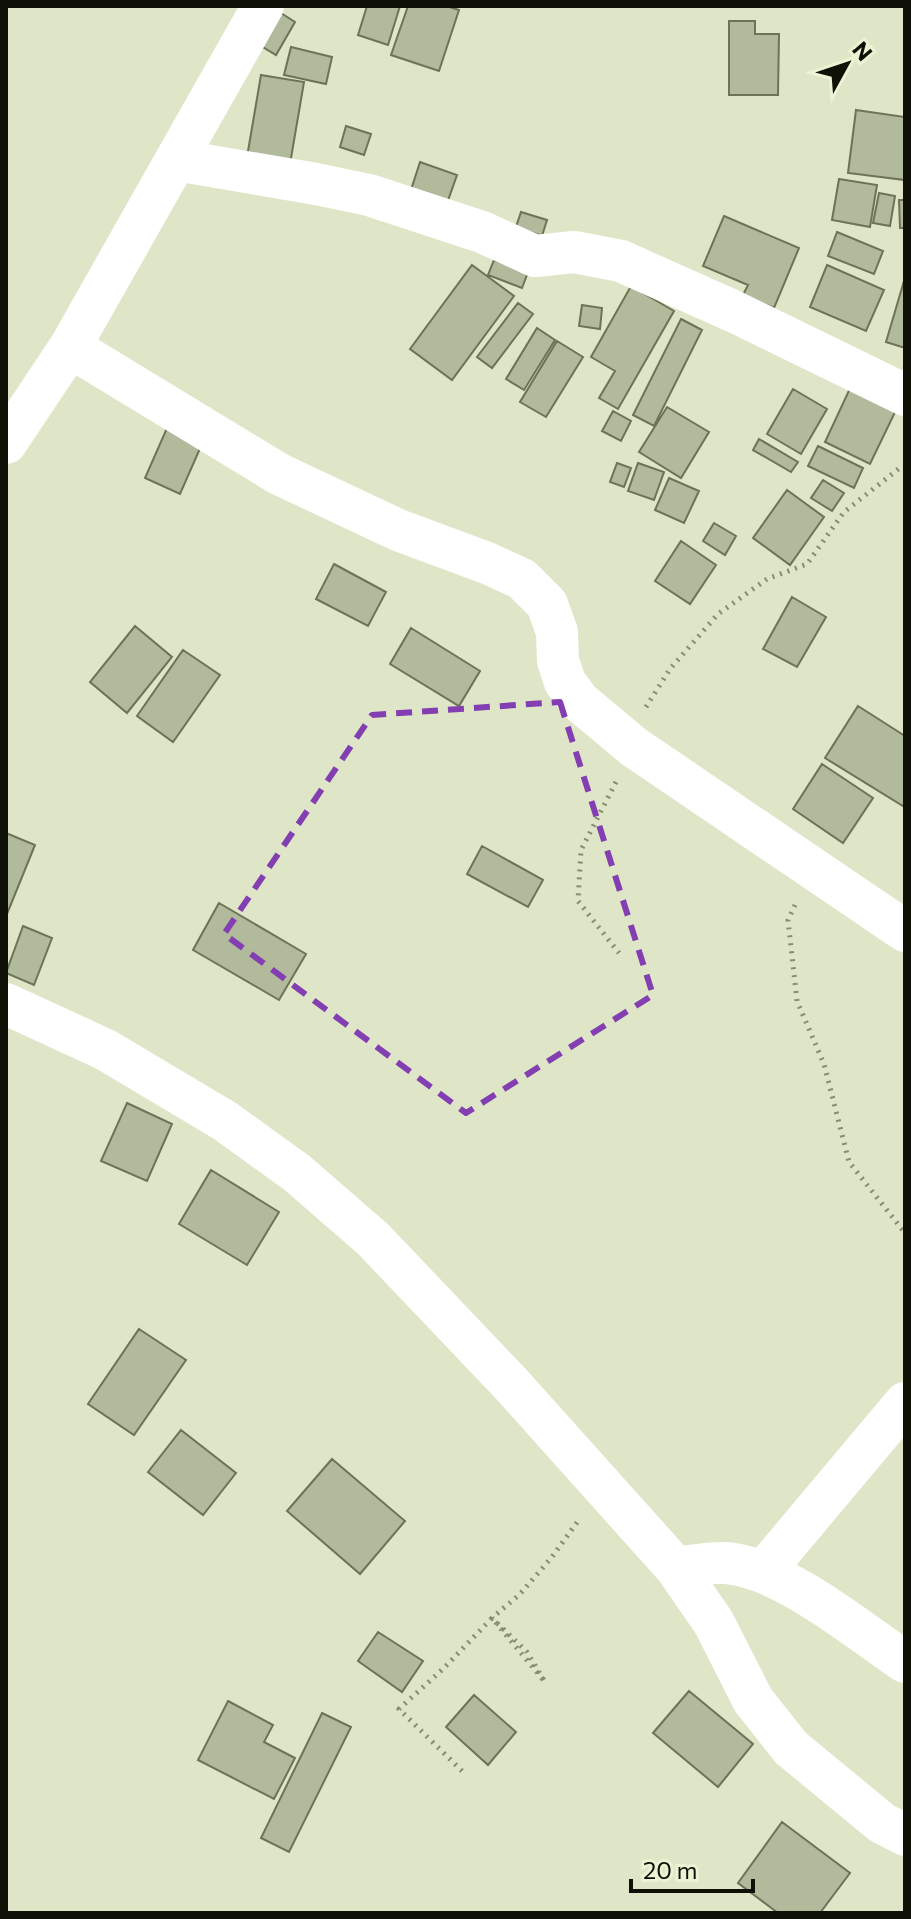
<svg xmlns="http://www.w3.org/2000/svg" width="911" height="1919" font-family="Commissioner,sans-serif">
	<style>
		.building { fill: #b2ba9c; stroke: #6c7357; stroke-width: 2 }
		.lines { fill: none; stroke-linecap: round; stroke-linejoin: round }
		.path { stroke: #878c76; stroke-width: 5; stroke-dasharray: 2 6; stroke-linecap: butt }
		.minor { stroke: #fff; stroke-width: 42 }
		.marked { fill: none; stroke: #833eb2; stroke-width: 6; stroke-dasharray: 16 10; stroke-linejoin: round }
	</style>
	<rect width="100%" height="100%" fill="#dee6c7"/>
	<path class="building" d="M 367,6 L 400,6 L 388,45 L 358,35 Z
		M 408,6 L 446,6 L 459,10 L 439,71 L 391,55 Z
		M 281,13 L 295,22 L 276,55 L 261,46 Z
		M 729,21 L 755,21 L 755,34 L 779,34 L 778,95 L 729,95 Z
		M 291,47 L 332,57 L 326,84 L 284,75 Z
		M 261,75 L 304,82 L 290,164 L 247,157 Z
		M 856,110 L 905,117 L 905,180 L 848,173 Z
		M 346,126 L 371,134 L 364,155 L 340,147 Z
		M 420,162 L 457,175 L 446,206 L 410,193 Z
		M 839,179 L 877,185 L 870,227 L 832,220 Z
		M 879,193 L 895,196 L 890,226 L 873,223 Z
		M 899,200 L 905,200 L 905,228 L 900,228 Z
		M 521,212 L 547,220 L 542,236 L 516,227 Z
		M 724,216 L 799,248 L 774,308 L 743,295 L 748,285 L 703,266 Z
		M 837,232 L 883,251 L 874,274 L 828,256 Z
		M 494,260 L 528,272 L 522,288 L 488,275 Z
		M 472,265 L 514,296 L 452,380 L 410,349 Z
		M 827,265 L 884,290 L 866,331 L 810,307 Z
		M 904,281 L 905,282 L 905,348 L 886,342 Z
		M 631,286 L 674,311 L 618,409 L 599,398 L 615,371 L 591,357 Z
		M 518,303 L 533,314 L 492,368 L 477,357 Z
		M 582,305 L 602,308 L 600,329 L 579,326 Z
		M 681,319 L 702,330 L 654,426 L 633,415 Z
		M 537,328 L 555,340 L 524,390 L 506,379 Z
		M 557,341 L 583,357 L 546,417 L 520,402 Z
		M 852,384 L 898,406 L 870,464 L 825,442 Z
		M 793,389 L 827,409 L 801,454 L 767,434 Z
		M 667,407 L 709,432 L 681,478 L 639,452 Z
		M 613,411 L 631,421 L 621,441 L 602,431 Z
		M 167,428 L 202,444 L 180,494 L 145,478 Z
		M 759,439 L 798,462 L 791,472 L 753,450 Z
		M 818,446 L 863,468 L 854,488 L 808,466 Z
		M 617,463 L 631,468 L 624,487 L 610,482 Z
		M 638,463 L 664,472 L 654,500 L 628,491 Z
		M 669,478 L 699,491 L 684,523 L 655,510 Z
		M 823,480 L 844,493 L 832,511 L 811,498 Z
		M 787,490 L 824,517 L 790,565 L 753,538 Z
		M 714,523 L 736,536 L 725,555 L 703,541 Z
		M 681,541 L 716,565 L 690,604 L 655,581 Z
		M 334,564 L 386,592 L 368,626 L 316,599 Z
		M 792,597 L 826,617 L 797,667 L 763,649 Z
		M 135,626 L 172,657 L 127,713 L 90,682 Z
		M 411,628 L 480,671 L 459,706 L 390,664 Z
		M 183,650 L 220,675 L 173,742 L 137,716 Z
		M 858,706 L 905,736 L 905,802 L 903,806 L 825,758 Z
		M 822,764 L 873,798 L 843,843 L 793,809 Z
		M 6,833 L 35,845 L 7,914 L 6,914 Z
		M 482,846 L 543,880 L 528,907 L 467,874 Z
		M 219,903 L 306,954 L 279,1000 L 193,950 Z
		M 23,926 L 52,938 L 34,985 L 6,973 Z
		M 127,1103 L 172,1124 L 147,1181 L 101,1161 Z
		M 211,1170 L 279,1212 L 247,1265 L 179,1224 Z
		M 139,1329 L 186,1360 L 134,1435 L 88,1404 Z
		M 181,1430 L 236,1473 L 203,1515 L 148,1472 Z
		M 332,1459 L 405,1521 L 360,1574 L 287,1511 Z
		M 378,1632 L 423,1661 L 402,1692 L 358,1661 Z
		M 689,1691 L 753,1744 L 718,1787 L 653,1733 Z
		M 474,1695 L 516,1732 L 488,1765 L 446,1727 Z
		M 228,1701 L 273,1725 L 264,1742 L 295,1758 L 274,1799 L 198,1760 Z
		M 322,1713 L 351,1727 L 289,1852 L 261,1838 Z
		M 782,1822 L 850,1873 L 820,1913 L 778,1913 L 738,1883 Z"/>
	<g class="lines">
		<path class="path" d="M 646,707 L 670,669 L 718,614 L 767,579 L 807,564 L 844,512 L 901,467
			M 616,782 L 581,850 L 578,901 L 619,953
			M 795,905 L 788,920 L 797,1001 L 824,1064 L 849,1162 L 905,1233
			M 462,1771 L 399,1709 L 444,1668 L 492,1618 L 545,1682 L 527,1652 L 492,1618 L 520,1594 L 552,1557 L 578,1521"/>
		<path class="minor" d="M 176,160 L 316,184 L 369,195 L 482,232 L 535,256 L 574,252 L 621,261 L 735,312 L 905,395
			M 70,347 L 279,474 L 398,530 L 487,563 L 522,579 L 547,604 L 557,632 L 558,661 L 565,682 L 579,701 L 634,747 L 905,931
			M 6,443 L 70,347 L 263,6
			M 6,1004 L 106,1050 L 225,1121 L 297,1173 L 373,1239 L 511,1384 L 676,1568 L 714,1623 L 753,1700 L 791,1748 L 882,1823 L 905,1835
			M 676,1568 C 692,1566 710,1562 726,1563 C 782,1567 858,1630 905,1662
			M 764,1571 L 905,1403"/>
	</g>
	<path class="marked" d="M 560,702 L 653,995 L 466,1113 L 224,934 L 372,715 Z"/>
	<rect width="911" height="1919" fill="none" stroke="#0f1107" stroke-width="16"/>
	<g transform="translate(847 64) rotate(50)" stroke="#ebf3d4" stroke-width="6" paint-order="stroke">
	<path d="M0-6L14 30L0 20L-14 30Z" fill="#0f1107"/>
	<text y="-12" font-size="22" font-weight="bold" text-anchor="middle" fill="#0f1107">N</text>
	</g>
	<path d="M631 1879v12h122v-12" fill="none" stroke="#0f1107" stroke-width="4"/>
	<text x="643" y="1879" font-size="24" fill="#0f1107" stroke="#ebf3d4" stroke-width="6" paint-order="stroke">20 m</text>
</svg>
